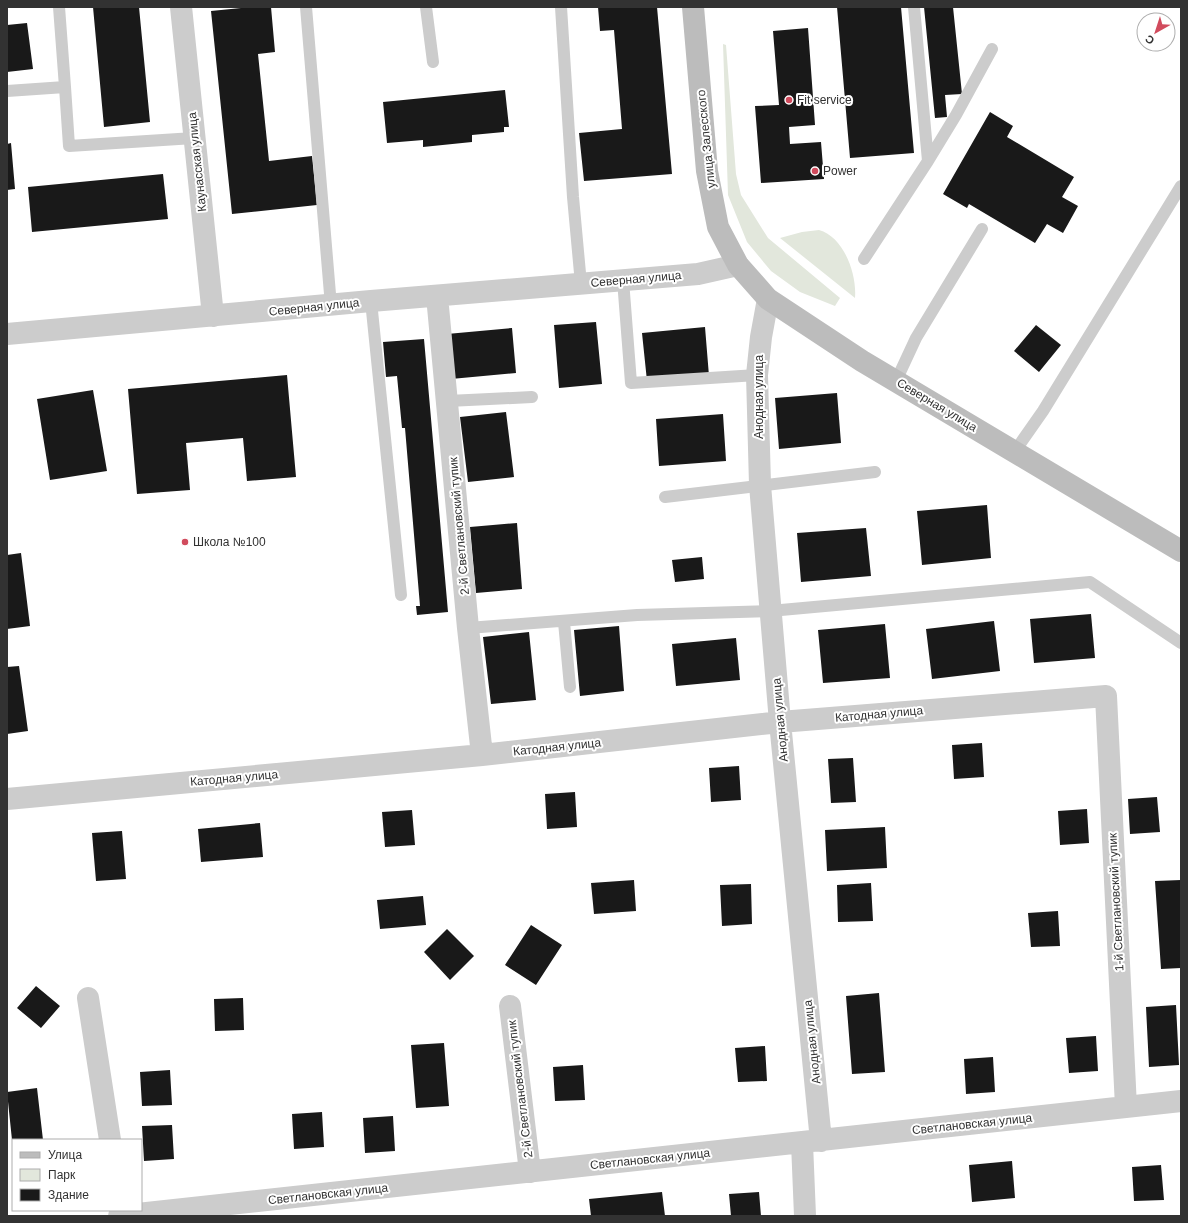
<svg xmlns="http://www.w3.org/2000/svg" width="1188" height="1223" font-family="Arial,sans-serif">
	<style>
		.green { fill: #e2e7dc }
		.building { fill: #191919 }
		.lines { fill: none; stroke-linecap: round; stroke-linejoin: round }
		.service { stroke: #ccc; stroke-width: 12 }
		.minor { stroke: #ccc; stroke-width: 22 }
		.secondary { stroke: #bcbcbc; stroke-width: 22 }
		.poi-dot { fill: #d14b5d; stroke: #fff; stroke-width: 1.5 }
		.labels { text-anchor: middle; stroke-width: 4; stroke-linejoin: round; paint-order: stroke }
		.poi-label { font-size: 12px; fill: #323232; stroke: #fff; text-anchor: start }
		.street-label { font-size: 12px; fill: #323232; stroke: #fff }
	</style>
	<rect width="100%" height="100%" fill="#fff"/>
	<path class="green" d="M 723,44 L 726,45 L 736,174 L 741,195 L 768,238 L 840,298 L 835,306 L 800,292 L 771,271 L 747,242 L 728,195 Z
		M 819,230 C 844,237 857,274 855,298 L 780,238 L 802,232 Z"/>
	<path class="building" d="M 93,7 L 139,7 L 150,122 L 104,127 Z
		M 251,7 L 271,7 L 275,52 L 258,54 L 269,161 L 312,156 L 317,205 L 232,214 L 211,11 Z
		M 598,7 L 657,7 L 672,174 L 584,181 L 579,133 L 622,129 L 614,30 L 600,31 Z
		M 837,7 L 901,7 L 914,153 L 850,158 Z
		M 924,7 L 953,7 L 962,94 L 945,95 L 947,117 L 935,118 Z
		M 27,23 L 33,69 L 7,72 L 7,25 Z
		M 808,28 L 815,125 L 789,127 L 790,144 L 821,142 L 824,179 L 761,183 L 755,106 L 779,105 L 773,31 Z
		M 505,90 L 509,127 L 504,127 L 504,132 L 472,135 L 472,142 L 423,147 L 423,140 L 387,143 L 383,102 Z
		M 990,112 L 1013,126 L 1007,137 L 1074,177 L 1062,197 L 1078,206 L 1063,233 L 1047,224 L 1035,243 L 969,204 L 967,208 L 943,194 Z
		M 11,143 L 15,189 L 7,190 L 7,144 Z
		M 163,174 L 168,219 L 32,232 L 28,187 Z
		M 596,322 L 602,384 L 559,388 L 554,325 Z
		M 1036,325 L 1061,345 L 1039,372 L 1014,351 Z
		M 705,327 L 709,376 L 647,381 L 642,333 Z
		M 512,328 L 516,373 L 451,379 L 447,334 Z
		M 424,339 L 448,612 L 417,615 L 416,606 L 420,606 L 405,428 L 402,428 L 397,376 L 386,377 L 383,342 Z
		M 287,375 L 296,477 L 247,481 L 243,438 L 186,443 L 190,490 L 137,494 L 128,389 Z
		M 93,390 L 107,471 L 50,480 L 37,399 Z
		M 837,393 L 841,443 L 779,449 L 775,398 Z
		M 506,412 L 514,477 L 468,482 L 460,417 Z
		M 723,414 L 726,461 L 659,466 L 656,419 Z
		M 987,505 L 991,558 L 922,565 L 917,511 Z
		M 517,523 L 522,589 L 476,593 L 470,527 Z
		M 866,528 L 871,576 L 801,582 L 797,533 Z
		M 21,553 L 30,626 L 7,629 L 7,555 Z
		M 702,557 L 704,579 L 675,582 L 672,560 Z
		M 1091,614 L 1095,658 L 1034,663 L 1030,619 Z
		M 994,621 L 1000,671 L 932,679 L 926,629 Z
		M 885,624 L 890,678 L 823,683 L 818,630 Z
		M 619,626 L 624,691 L 580,696 L 574,630 Z
		M 529,632 L 536,700 L 491,704 L 483,637 Z
		M 736,638 L 740,680 L 676,686 L 672,644 Z
		M 19,666 L 28,731 L 7,734 L 7,667 Z
		M 982,743 L 984,777 L 954,779 L 952,745 Z
		M 853,758 L 856,802 L 831,803 L 828,759 Z
		M 739,766 L 741,800 L 711,802 L 709,768 Z
		M 575,792 L 577,827 L 547,829 L 545,794 Z
		M 1157,797 L 1160,832 L 1130,834 L 1128,799 Z
		M 1087,809 L 1089,843 L 1060,845 L 1058,811 Z
		M 412,810 L 415,845 L 385,847 L 382,812 Z
		M 260,823 L 263,857 L 201,862 L 198,829 Z
		M 885,827 L 887,868 L 827,871 L 825,830 Z
		M 122,831 L 126,879 L 96,881 L 92,833 Z
		M 634,880 L 636,911 L 594,914 L 591,883 Z
		M 1181,880 L 1181,968 L 1161,969 L 1155,881 Z
		M 871,883 L 873,921 L 838,922 L 837,885 Z
		M 751,884 L 752,924 L 722,926 L 720,885 Z
		M 423,896 L 426,925 L 380,929 L 377,900 Z
		M 1058,911 L 1060,946 L 1031,947 L 1028,913 Z
		M 531,925 L 562,945 L 536,985 L 505,965 Z
		M 447,929 L 474,956 L 450,980 L 424,952 Z
		M 36,986 L 60,1006 L 41,1028 L 17,1008 Z
		M 879,993 L 885,1072 L 852,1074 L 846,996 Z
		M 243,998 L 244,1030 L 215,1031 L 214,999 Z
		M 1176,1005 L 1179,1065 L 1149,1067 L 1146,1007 Z
		M 1096,1036 L 1098,1071 L 1069,1073 L 1066,1038 Z
		M 444,1043 L 449,1106 L 416,1108 L 411,1045 Z
		M 765,1046 L 767,1081 L 738,1082 L 735,1048 Z
		M 993,1057 L 995,1092 L 966,1094 L 964,1059 Z
		M 583,1065 L 585,1100 L 555,1101 L 553,1067 Z
		M 170,1070 L 172,1105 L 142,1106 L 140,1072 Z
		M 37,1088 L 43,1140 L 12,1140 L 7,1092 Z
		M 322,1112 L 324,1147 L 294,1149 L 292,1114 Z
		M 393,1116 L 395,1151 L 365,1153 L 363,1118 Z
		M 172,1125 L 174,1159 L 144,1161 L 142,1126 Z
		M 1012,1161 L 1015,1198 L 972,1202 L 969,1165 Z
		M 1161,1165 L 1164,1200 L 1134,1201 L 1132,1167 Z
		M 662,1192 L 665,1216 L 591,1216 L 589,1199 Z
		M 759,1192 L 761,1216 L 731,1216 L 729,1194 Z"/>
	<g class="lines">
		<path class="service" d="M 59,7 L 65,87
			M 306,7 L 331,306
			M 426,7 L 433,62
			M 561,7 L 573,197 L 581,284
			M 7,91 L 65,87 L 69,146 L 194,138
			M 928,161 L 956,115 L 992,49
			M 864,259 L 928,161 L 914,7
			M 623,280 L 631,383 L 757,375
			M 371,301 L 401,595
			M 896,381 L 916,338 L 982,229
			M 448,401 L 532,397
			M 1015,451 L 1043,411 L 1181,186
			M 665,497 L 875,472
			M 564,622 L 570,687
			M 468,628 L 637,615 L 770,611 L 1090,582 L 1181,643"/>
		<path class="minor" d="M 181,7 L 213,316
			M 437,296 L 468,628 L 482,755
			M 768,299 L 761,337 L 757,375 L 760,485 L 780,722 L 821,1141
			M 7,334 L 371,301 L 698,274 L 738,265
			M 7,799 L 482,755 L 780,722 L 1106,696 L 1126,1107
			M 88,998 L 110,1140
			M 510,1006 L 530,1172
			M 802,1143 L 805,1216
			M 119,1216 L 1181,1101"/>
		<path class="secondary" d="M 693,7 L 707,171 L 718,227 L 738,265 L 768,299 L 862,361 L 1181,551"/>
	</g>
	<g class="poi-dot">
		<circle cx="789" cy="100" r="4"/>
		<circle cx="815" cy="171" r="4"/>
		<circle cx="185" cy="542" r="4"/>
	</g>
	<g class="labels">
		<g class="poi-label">
			<text x="797" y="104">Fit service</text>
			<text x="823" y="175">Power</text>
			<text x="193" y="546">Школа №100</text>
		</g>
		<g class="street-label">
			<text transform="translate(706 139) rotate(-96)" y="4">улица Залесского</text>
			<text transform="translate(197 162) rotate(-96)" y="4">Каунасская улица</text>
			<text transform="translate(636 279) rotate(-5)" y="4">Северная улица</text>
			<text transform="translate(314 307) rotate(-6)" y="4">Северная улица</text>
			<text transform="translate(759 397) rotate(-90)" y="4">Анодная улица</text>
			<text transform="translate(937 405) rotate(31)" y="4">Северная улица</text>
			<text transform="translate(459 526) rotate(-95)" y="4">2-й Светлановский тупик</text>
			<text transform="translate(879 714) rotate(-5)" y="4">Катодная улица</text>
			<text transform="translate(780 720) rotate(-95)" y="4">Анодная улица</text>
			<text transform="translate(557 747) rotate(-6)" y="4">Катодная улица</text>
			<text transform="translate(234 778) rotate(-5)" y="4">Катодная улица</text>
			<text transform="translate(1116 902) rotate(-93)" y="4">1-й Светлановский тупик</text>
			<text transform="translate(812 1042) rotate(-96)" y="4">Анодная улица</text>
			<text transform="translate(520 1089) rotate(-97)" y="4">2-й Светлановский тупик</text>
			<text transform="translate(972 1124) rotate(-6)" y="4">Светлановская улица</text>
			<text transform="translate(650 1159) rotate(-6)" y="4">Светлановская улица</text>
			<text transform="translate(328 1194) rotate(-6)" y="4">Светлановская улица</text>
		</g>
	</g>
	<rect width="1188" height="1223" fill="none" stroke="#323232" stroke-width="16"/>
	<rect x="12" y="1139" width="130" height="72" fill="#ffffff" stroke="#adadad"/>
	<rect x="20" y="1152" width="20" height="6" fill="#bcbcbc" stroke="#adadad"/>
	<text x="48" y="1159" font-size="12" fill="#323232">Улица</text>
	<rect x="20" y="1169" width="20" height="12" fill="#e2e7dc" stroke="#adadad"/>
	<text x="48" y="1179" font-size="12" fill="#323232">Парк</text>
	<rect x="20" y="1189" width="20" height="12" fill="#191919" stroke="#adadad"/>
	<text x="48" y="1199" font-size="12" fill="#323232">Здание</text>
	<g transform="translate(1156 32) rotate(219)"><circle r="19" fill="#ffffff" stroke="#adadad"/>
	<path d="M0-3L7 15L0 10L-7 15Z" fill="#d14b5d"/>
	<text y="-6" font-size="11" font-weight="bold" text-anchor="middle" fill="#323232">С</text>
	</g>
</svg>
